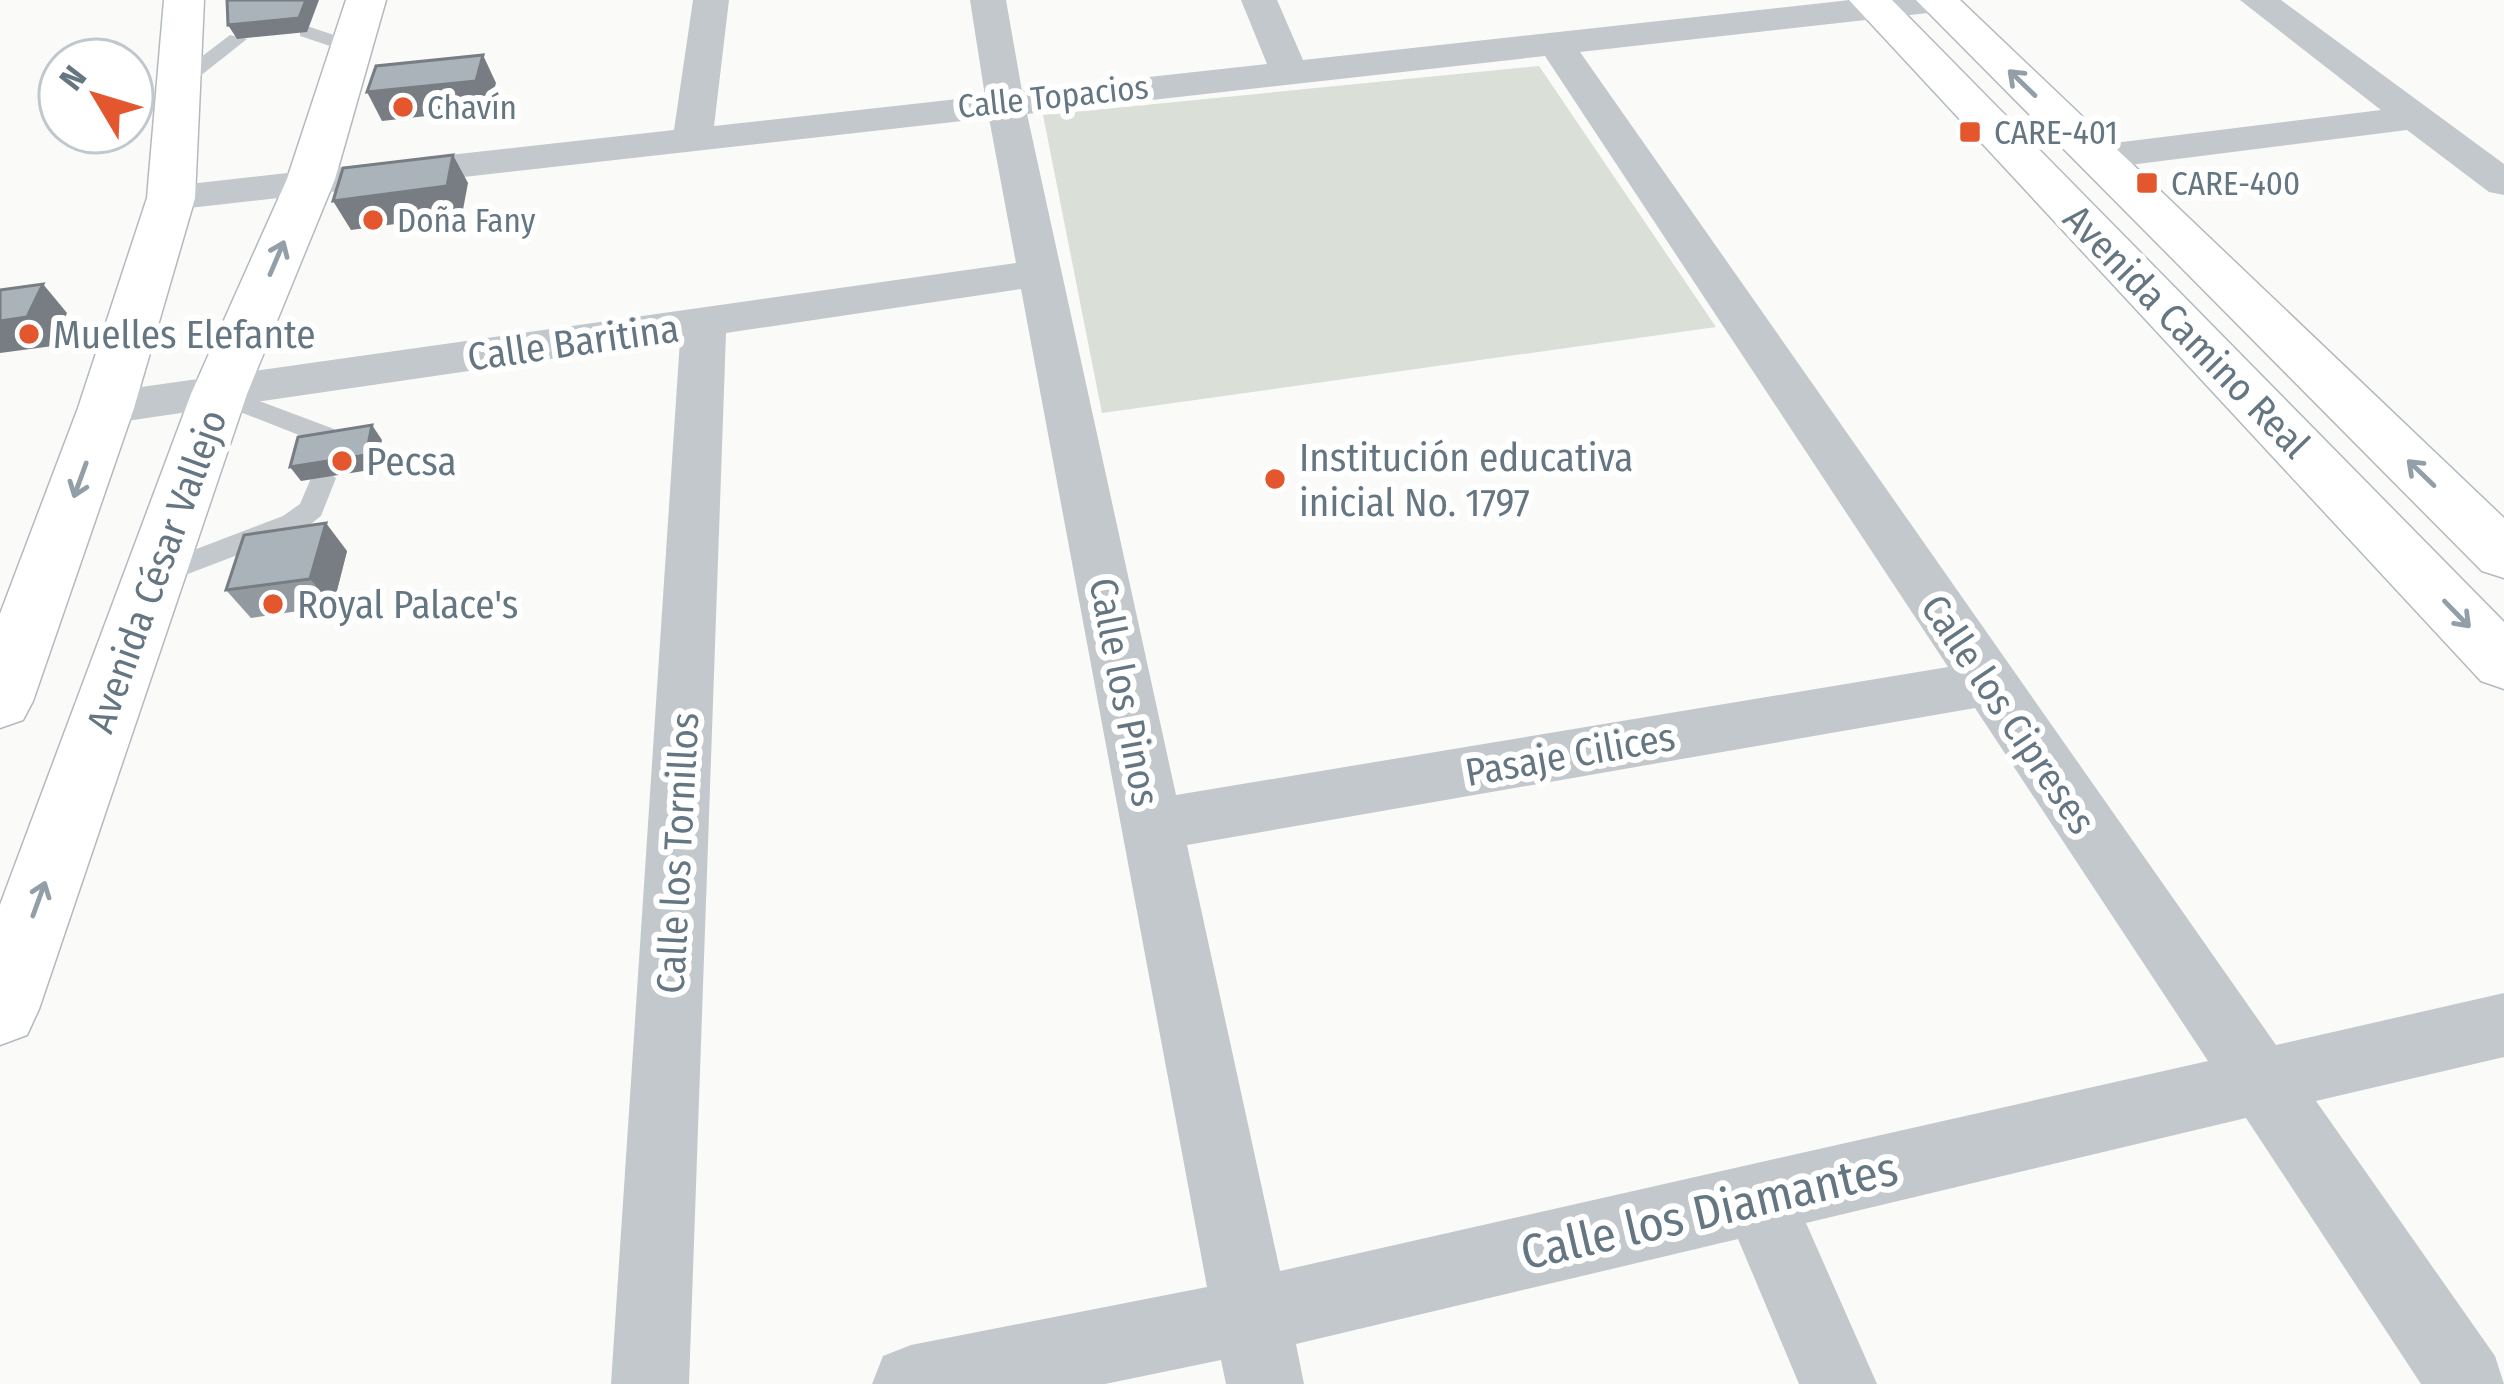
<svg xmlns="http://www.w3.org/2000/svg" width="2504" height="1384" font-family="'Fira Sans Condensed',sans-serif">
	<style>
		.green { fill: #dadfd7 }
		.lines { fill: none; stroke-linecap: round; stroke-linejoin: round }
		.secondary-casing { stroke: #b3babf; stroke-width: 3 }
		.lane { fill: #c3c8cc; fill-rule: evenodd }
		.street { fill: #c3c8cc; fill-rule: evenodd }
		.secondary { fill: #fff; fill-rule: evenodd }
		.wall { fill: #929a9f }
		.shaded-wall { fill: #777d82 }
		.building { fill: #aab3b9; stroke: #777d82; stroke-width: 3 }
		.oneway { stroke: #939fa8 }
		.poi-dot { fill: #e4572e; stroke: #fff; stroke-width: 4.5 }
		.labels { text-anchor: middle; stroke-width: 12; stroke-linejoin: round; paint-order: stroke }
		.far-street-label { font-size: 33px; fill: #657683; stroke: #fff }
		.far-poi-label { font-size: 33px; fill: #657683; stroke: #fff; text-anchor: start }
		.street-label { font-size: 39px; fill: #657683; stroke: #fff }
		.poi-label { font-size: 39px; fill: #657683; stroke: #fff; text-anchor: start }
		.near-street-label { font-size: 48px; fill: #657683; stroke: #fff }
	</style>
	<rect width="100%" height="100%" fill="#fafaf8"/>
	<path class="green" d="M 1539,66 L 1716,327 L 1102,413 L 1043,115 Z"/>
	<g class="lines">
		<defs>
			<path id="secondary" d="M 164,0 L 204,0 L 195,198 L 134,408 L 33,701 L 23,720 L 0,728 L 0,614 L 78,408 L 147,198 Z
				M 346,0 L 386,0 L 335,179 L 247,394 L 39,1009 L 27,1035 L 0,1045 L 0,905 L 191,394 L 287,179 Z
				M 1849,0 L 1892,0 L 2504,622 L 2504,689 L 2481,681 Z
				M 1916,0 L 1960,0 L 2504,518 L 2504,578 L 2482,571 Z"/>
		</defs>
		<use href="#secondary" class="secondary-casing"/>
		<path class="lane" d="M 307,26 L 358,43 L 361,47 L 351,53 L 300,36 L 300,28 Z
			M 230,35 L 247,39 L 185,88 L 171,88 L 171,80 Z
			M 219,386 L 334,429 L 343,449 L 330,458 L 321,455 L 314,441 L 210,400 L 206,394 L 210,388 Z
			M 323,469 L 336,478 L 321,516 L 303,530 L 164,583 L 144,583 L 140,576 L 144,569 L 283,516 L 300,504 L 314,471 Z"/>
		<path class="street" d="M 693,0 L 729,0 L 714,126 L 985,96 L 970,0 L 1006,0 L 1022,91 L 1267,64 L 1241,0 L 1277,0 L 1303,60 L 1850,0 L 1954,0 L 1950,9 L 1937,12 L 1580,52 L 2276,1045 L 2504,993 L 2504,1057 L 2316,1101 L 2495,1356 L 2504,1384 L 2421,1384 L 2246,1118 L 1806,1223 L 1877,1384 L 1799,1384 L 1738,1239 L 1296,1344 L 1304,1384 L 1226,1384 L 1221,1360 L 1105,1384 L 872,1384 L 883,1356 L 911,1345 L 1207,1287 L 1021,289 L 726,333 L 689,1384 L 611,1384 L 680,340 L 106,424 L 89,419 L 82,408 L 89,397 L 106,392 L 1016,263 L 989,118 L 171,210 L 156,207 L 150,198 L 156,189 L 171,186 L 674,130 ZM 1545,56 L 1948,667 L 1176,795 L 1027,114 ZM 1975,708 L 2208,1061 L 1280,1271 L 1187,845 Z
			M 2240,0 L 2281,0 L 2504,164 L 2504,195 L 2489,192 L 2407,130 L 2098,169 L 2084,166 L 2078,157 L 2084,148 L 2098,145 L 2381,110 Z"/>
		<use href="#secondary" class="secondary"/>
	</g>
	<path class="wall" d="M 347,551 L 333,606 L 251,618 L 226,590 Z"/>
	<path class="shaded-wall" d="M 306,0 L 319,0 L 307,32 L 237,39 L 228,25 Z
		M 483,55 L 496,83 L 489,109 L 382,121 L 367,92 Z
		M 453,155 L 468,183 L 462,215 L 351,230 L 333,201 Z
		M 43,284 L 67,313 L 53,346 L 0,353 L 0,321 Z
		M 372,425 L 382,440 L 376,469 L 301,481 L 290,467 Z
		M 326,523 L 347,551 L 333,606 L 310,579 Z"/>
	<path class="building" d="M 227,0 L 306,0 L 299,18 L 228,25 Z
		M 483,55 L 476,81 L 367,92 L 376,66 Z
		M 453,155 L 447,186 L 333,201 L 343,168 Z
		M 43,284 L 27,317 L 0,321 L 0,290 Z
		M 372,425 L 366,455 L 290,467 L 298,437 Z
		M 326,523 L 310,579 L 226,590 L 244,535 Z"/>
	<defs><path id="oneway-shaft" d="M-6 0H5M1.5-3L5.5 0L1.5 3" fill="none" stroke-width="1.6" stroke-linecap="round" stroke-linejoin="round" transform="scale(3)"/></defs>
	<g class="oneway">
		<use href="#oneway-shaft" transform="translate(2022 83) rotate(-136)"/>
		<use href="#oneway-shaft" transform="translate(277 258) rotate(-67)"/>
		<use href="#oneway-shaft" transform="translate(2421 473) rotate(-136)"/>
		<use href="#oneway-shaft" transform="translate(80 480) rotate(110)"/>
		<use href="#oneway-shaft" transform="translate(2457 614) rotate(46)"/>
		<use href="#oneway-shaft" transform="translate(39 899) rotate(-70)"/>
	</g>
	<g class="poi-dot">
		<circle cx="403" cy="107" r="12"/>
		<rect x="1958" y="120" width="24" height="24" rx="6"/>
		<rect x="2135" y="171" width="24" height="24" rx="6"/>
		<circle cx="373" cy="220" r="12"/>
		<circle cx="29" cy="334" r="12"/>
		<circle cx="342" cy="461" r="12"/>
		<circle cx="1275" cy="479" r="12"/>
		<circle cx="273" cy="604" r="12"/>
	</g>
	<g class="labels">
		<g class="far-street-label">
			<text transform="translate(1053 96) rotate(-6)" y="12">Calle Topacios</text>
		</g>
		<g class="far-poi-label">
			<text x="427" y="119">Chavín</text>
			<text x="1994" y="144">CARE-401</text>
			<text x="2171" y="195">CARE-400</text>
			<text x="397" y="232">Doña Fany</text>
		</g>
		<g class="street-label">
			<text transform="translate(2187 331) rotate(46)" y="14">Avenida Camino Real</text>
			<text transform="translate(573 342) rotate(-8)" y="14">Calle Baritina</text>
			<text transform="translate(156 571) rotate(-70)" y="14">Avenida César Vallejo</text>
			<text transform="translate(1125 692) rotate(79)" y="14">Calle los Pinos</text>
			<text transform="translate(2009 714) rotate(56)" y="14">Calle los Cipreses</text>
			<text transform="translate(1570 754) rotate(-10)" y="14">Pasaje Cilices</text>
			<text transform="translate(677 853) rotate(-87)" y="14">Calle los Tornillos</text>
		</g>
		<g class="poi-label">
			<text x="53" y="348">Muelles Elefante</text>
			<text x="1299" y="471">Institución educativa<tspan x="1299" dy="45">inicial No. 1797</tspan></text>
			<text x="366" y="475">Pecsa</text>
			<text x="297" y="618">Royal Palace's</text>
		</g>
		<g class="near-street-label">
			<text transform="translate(1709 1210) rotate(-13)" y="17">Calle los Diamantes</text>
		</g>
	</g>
	<g transform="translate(96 96) rotate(308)"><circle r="57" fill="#ffffff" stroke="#c1c8cd" stroke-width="3"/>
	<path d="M0-9L21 45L0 30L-21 45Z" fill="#e4572e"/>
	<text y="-18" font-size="33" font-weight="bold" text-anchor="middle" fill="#657683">N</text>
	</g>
</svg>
